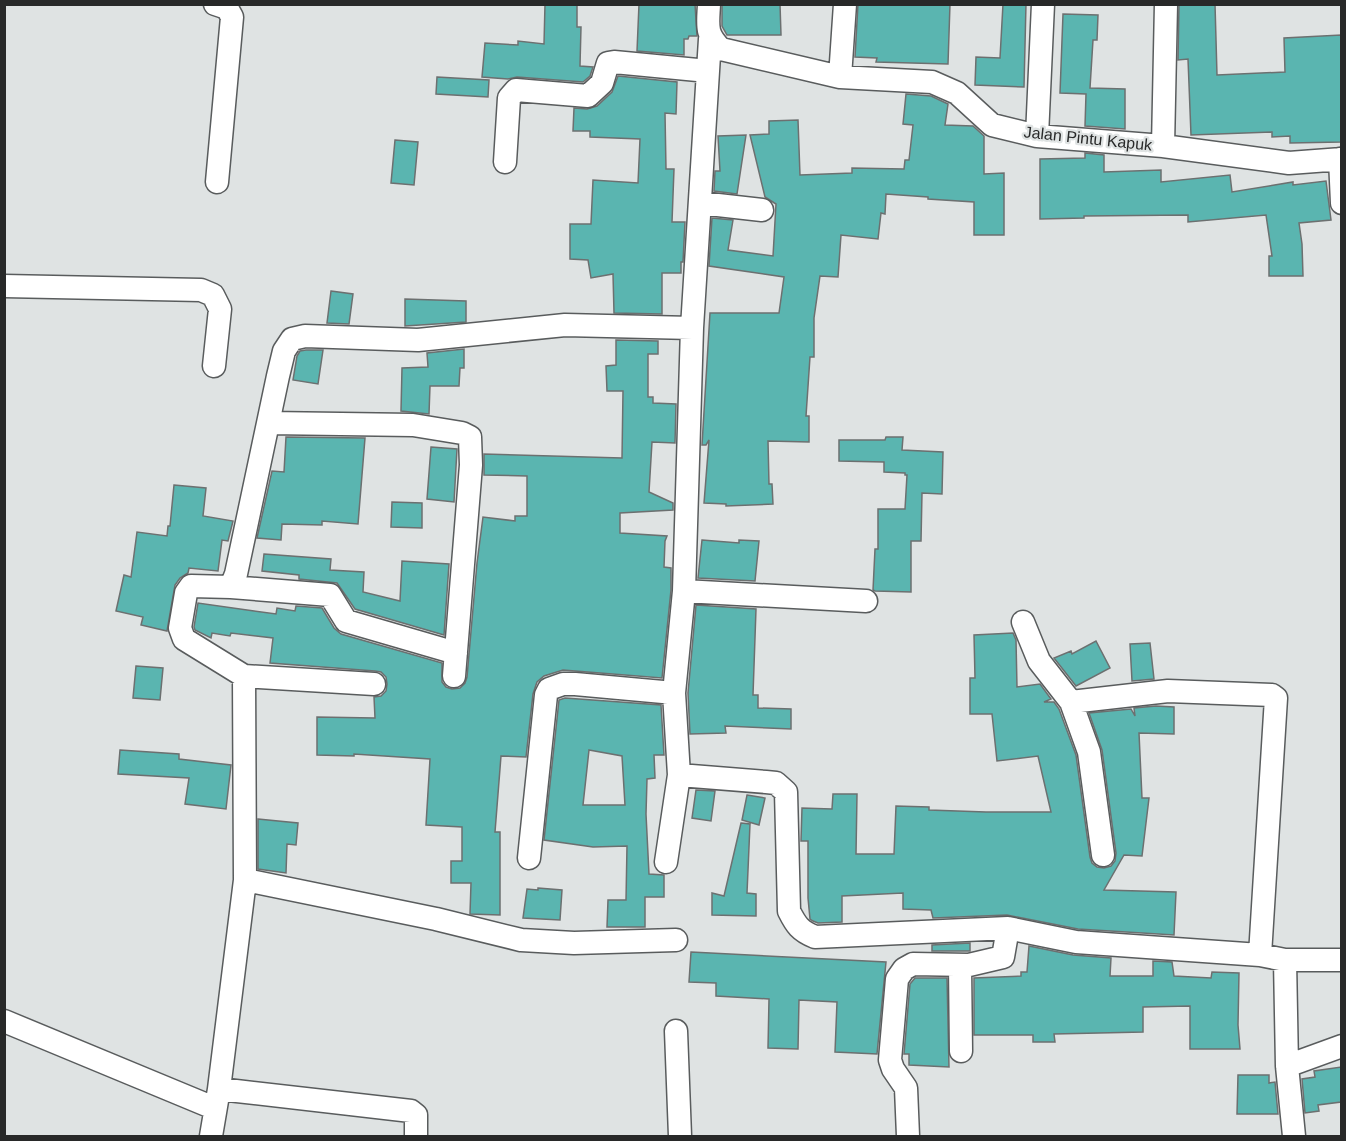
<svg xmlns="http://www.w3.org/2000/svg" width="1346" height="1141" font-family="Arial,sans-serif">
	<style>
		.building { fill: #5ab5b0; stroke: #6c7070; stroke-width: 1.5; fill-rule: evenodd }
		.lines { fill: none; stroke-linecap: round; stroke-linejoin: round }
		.minor-casing { stroke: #595c5d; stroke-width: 25 }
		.minor { stroke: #fff; stroke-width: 22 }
		.labels { text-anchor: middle; stroke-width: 4.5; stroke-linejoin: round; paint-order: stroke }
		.street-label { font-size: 16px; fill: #282929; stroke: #dfe3e3 }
	</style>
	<rect width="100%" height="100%" fill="#dfe3e3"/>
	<path class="building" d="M 545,4 L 577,4 L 577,27 L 581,27 L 580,66 L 593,67 L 590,76 L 583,82 L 517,77 L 508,79 L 482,77 L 485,43 L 518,45 L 518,41 L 544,44 Z
		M 639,4 L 695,4 L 697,36 L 689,36 L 688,39 L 684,39 L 684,55 L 637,51 Z
		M 722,4 L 780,4 L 781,35 L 727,35 L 722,26 Z
		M 858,4 L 950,4 L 948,64 L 876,62 L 877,58 L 855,57 Z
		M 1003,4 L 1026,4 L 1024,87 L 975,85 L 976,57 L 1000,58 Z
		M 1179,4 L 1215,4 L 1217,75 L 1285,72 L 1284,38 L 1341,35 L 1341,142 L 1290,143 L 1290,136 L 1272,137 L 1272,132 L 1191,135 L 1188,59 L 1178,60 Z
		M 1063,14 L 1098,15 L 1097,40 L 1093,40 L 1090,88 L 1125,89 L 1125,129 L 1085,126 L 1086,94 L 1060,93 Z
		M 618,76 L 677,82 L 676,114 L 665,113 L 666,169 L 674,169 L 672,222 L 685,222 L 683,262 L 681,262 L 681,273 L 662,273 L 662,314 L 614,313 L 613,274 L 591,278 L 588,260 L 570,259 L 570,224 L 591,224 L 593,180 L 638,183 L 640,139 L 590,137 L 590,131 L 573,131 L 574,108 L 587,109 L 597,106 L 612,92 Z
		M 437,77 L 489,80 L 488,97 L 436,94 Z
		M 906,94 L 931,96 L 948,104 L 945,125 L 973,126 L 984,136 L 984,174 L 1004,173 L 1004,235 L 974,235 L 974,202 L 928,199 L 928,197 L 886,194 L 885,214 L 881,213 L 878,239 L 841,235 L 838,277 L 820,276 L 814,318 L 814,357 L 810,357 L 806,416 L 809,416 L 809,442 L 768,441 L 769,484 L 772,484 L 773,504 L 726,506 L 726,504 L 704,503 L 709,440 L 706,445 L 702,445 L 710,313 L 779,313 L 784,277 L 709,266 L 712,218 L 733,220 L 728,250 L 773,256 L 776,204 L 765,197 L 750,135 L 769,134 L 769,121 L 798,120 L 800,175 L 852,173 L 852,168 L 904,169 L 905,160 L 909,160 L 913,125 L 903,124 Z
		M 746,135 L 737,194 L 714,191 L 715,171 L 720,171 L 718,136 Z
		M 395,140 L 418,142 L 414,185 L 391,183 Z
		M 1085,153 L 1104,155 L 1104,172 L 1161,170 L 1161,182 L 1230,175 L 1232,192 L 1293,182 L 1293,185 L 1326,181 L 1331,220 L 1299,223 L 1302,244 L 1303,276 L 1269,276 L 1269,256 L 1272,256 L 1266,215 L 1188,222 L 1188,215 L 1084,216 L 1084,218 L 1040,219 L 1040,159 L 1085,158 Z
		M 331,291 L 353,294 L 349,324 L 327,323 Z
		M 405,299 L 466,301 L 466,322 L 405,326 Z
		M 616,340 L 658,341 L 658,354 L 648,354 L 648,397 L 653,397 L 653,403 L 676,404 L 675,443 L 652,442 L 649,492 L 673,503 L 673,510 L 620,513 L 620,533 L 667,536 L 665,541 L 664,567 L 671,568 L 671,590 L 662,678 L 563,670 L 544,676 L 537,682 L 533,694 L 526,757 L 501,756 L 495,832 L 500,832 L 500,915 L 470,914 L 471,883 L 451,883 L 451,861 L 462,861 L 462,827 L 426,825 L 430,759 L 354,754 L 354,756 L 317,755 L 317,717 L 375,718 L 374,697 L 381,696 L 386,691 L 387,684 L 386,677 L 381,672 L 375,671 L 270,663 L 273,638 L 231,633 L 230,636 L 212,633 L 211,638 L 195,630 L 194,627 L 198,603 L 276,614 L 277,608 L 295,611 L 296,606 L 322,608 L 334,628 L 341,634 L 442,663 L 442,682 L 446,687 L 452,689 L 460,688 L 465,683 L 467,677 L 477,563 L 483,517 L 515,521 L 515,516 L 527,516 L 527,476 L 484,475 L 484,454 L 622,458 L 623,391 L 607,391 L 606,366 L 616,365 Z
		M 464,349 L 464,368 L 460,368 L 459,386 L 430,386 L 429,414 L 401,411 L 402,368 L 428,367 L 427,353 Z
		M 306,350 L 323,350 L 318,384 L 293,380 L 297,356 L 300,351 Z
		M 286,437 L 365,438 L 358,524 L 322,521 L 322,525 L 282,524 L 281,540 L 257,538 L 272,471 L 284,472 Z
		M 886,437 L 903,437 L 902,450 L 943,452 L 942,494 L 922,493 L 921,541 L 911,541 L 911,592 L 875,591 L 873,590 L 875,549 L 878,549 L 878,509 L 905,509 L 907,475 L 905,475 L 905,473 L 884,472 L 884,462 L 839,461 L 839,440 L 885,440 Z
		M 431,447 L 457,449 L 454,502 L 427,499 Z
		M 174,485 L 206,488 L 203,516 L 233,521 L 228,541 L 222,540 L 218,571 L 189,568 L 188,573 L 180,578 L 175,585 L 167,631 L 141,625 L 143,617 L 116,611 L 124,575 L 131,577 L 137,532 L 167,536 L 168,526 L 170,526 Z
		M 392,502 L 422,503 L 422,528 L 391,527 Z
		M 702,540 L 739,543 L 739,540 L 759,541 L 755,581 L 698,578 Z
		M 264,554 L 331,559 L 330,570 L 364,572 L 363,592 L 400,601 L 402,561 L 449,564 L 444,635 L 355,609 L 337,583 L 299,579 L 299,575 L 262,571 Z
		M 696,605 L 756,609 L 753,695 L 758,695 L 758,708 L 791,709 L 791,729 L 725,726 L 726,733 L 690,734 L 688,693 Z
		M 1013,633 L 1016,640 L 1017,687 L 1040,684 L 1051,699 L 1044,702 L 1054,702 L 1059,709 L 1076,755 L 1090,857 L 1092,863 L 1097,867 L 1104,868 L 1111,866 L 1115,861 L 1116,853 L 1102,750 L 1089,713 L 1131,709 L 1135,716 L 1134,708 L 1156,706 L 1174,707 L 1174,734 L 1139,733 L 1142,798 L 1149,798 L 1142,856 L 1124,855 L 1104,890 L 1176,892 L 1174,935 L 1078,929 L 1007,915 L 933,918 L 931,910 L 903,909 L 903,893 L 842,896 L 842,922 L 818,923 L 813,921 L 810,919 L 808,898 L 808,841 L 801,841 L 802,808 L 832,809 L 833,794 L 857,794 L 856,854 L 894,854 L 896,806 L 929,807 L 929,810 L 986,812 L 1051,812 L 1038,756 L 997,761 L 992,714 L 970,714 L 970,678 L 975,678 L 974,635 Z
		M 1096,641 L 1110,668 L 1076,686 L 1054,658 L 1071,651 L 1072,654 Z
		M 1150,643 L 1154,679 L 1132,681 L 1130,644 Z
		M 136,666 L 163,668 L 160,700 L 133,698 Z
		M 565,698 L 661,705 L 664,755 L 654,755 L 655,778 L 647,779 L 646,814 L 649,874 L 664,875 L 664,897 L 645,897 L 645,927 L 607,927 L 608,900 L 626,900 L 627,846 L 593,847 L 544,840 L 559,700 ZM 589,750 L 622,756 L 625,805 L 583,805 Z
		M 120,750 L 179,754 L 179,759 L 231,765 L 226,809 L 185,804 L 189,778 L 118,774 Z
		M 696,790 L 715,791 L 711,821 L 692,818 Z
		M 747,795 L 765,798 L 759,825 L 742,820 Z
		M 258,819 L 298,823 L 296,845 L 287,844 L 286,873 L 258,869 Z
		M 741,823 L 750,824 L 747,893 L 756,894 L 756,916 L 712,915 L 712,893 L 724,896 Z
		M 538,888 L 562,890 L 560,920 L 523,918 L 527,889 L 538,890 Z
		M 970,943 L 970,951 L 932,951 L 932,945 Z
		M 1029,946 L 1073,955 L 1111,958 L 1110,976 L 1153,976 L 1153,961 L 1172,962 L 1174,976 L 1211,978 L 1212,972 L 1239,973 L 1238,1025 L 1240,1049 L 1190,1049 L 1190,1006 L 1143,1007 L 1143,1032 L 1054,1034 L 1055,1042 L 1033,1042 L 1033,1035 L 974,1035 L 974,978 L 1021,976 L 1021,972 L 1027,972 Z
		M 691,952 L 886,962 L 877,1054 L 835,1052 L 837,1002 L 799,1000 L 798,1049 L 768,1048 L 769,999 L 716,996 L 716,983 L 689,982 Z
		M 915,978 L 947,978 L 949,1067 L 909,1065 L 909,1054 L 904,1054 L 910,984 Z
		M 1341,1067 L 1341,1102 L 1318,1105 L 1319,1111 L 1305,1113 L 1302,1079 L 1315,1077 L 1314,1071 Z
		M 1238,1075 L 1269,1075 L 1269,1083 L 1275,1082 L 1278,1114 L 1237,1114 Z"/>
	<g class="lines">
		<defs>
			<path id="minor" d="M 215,4 L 227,8 L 232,17 L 217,182
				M 709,4 C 708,26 705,33 721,49 L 840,77 L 932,82 L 957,93 L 992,125 L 1037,136 L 1163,146 L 1289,163 L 1342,159
				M 840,77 L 845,4
				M 1037,136 L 1043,4
				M 1163,146 L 1166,4
				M 1340,159 L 1342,203
				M 505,162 L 509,98 L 516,90 L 588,96 L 602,83 L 608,63 L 614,62 L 708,71
				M 700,203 L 762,210
				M 4,286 L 201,290 L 213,295 L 220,309 L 214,366
				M 269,423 L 413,425 L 462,433 L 470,437 L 471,465 L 454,676
				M 231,587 L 330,595 L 346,621 L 456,653
				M 684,591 L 866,601
				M 1023,622 L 1039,661 L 1071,702 L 1168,691 L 1272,695 L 1276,698 L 1260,955
				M 374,684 L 244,676 L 184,639 L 180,628 L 186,593 L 191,586 L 231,587 L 236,574 L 278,376 L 284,351 L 292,339 L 305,336 L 418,340 L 565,325 L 692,328
				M 1071,702 L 1089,752 L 1103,855
				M 679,775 L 766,782 L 776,783 L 786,792 L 789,911 C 796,925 800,931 815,937 L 1008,928
				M 529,858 L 546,695 L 549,689 L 563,684 L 575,684 L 674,693
				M 666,862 L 679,775 L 674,693 L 684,591 L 692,328 L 710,39
				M 245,880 L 436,919 L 521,940 L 574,943 L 676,940
				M 1285,960 L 1287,1066 L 1294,1136
				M 960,965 L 961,1051
				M 4,1021 L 214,1108
				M 676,1031 L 680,1136
				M 1287,1066 L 1342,1046
				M 219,1089 L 411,1111 L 416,1115 L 416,1136
				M 211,1136 L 219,1089 L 245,880 L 244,676
				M 908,1136 L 906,1088 L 893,1069 L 890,1060 L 897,979 L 904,969 L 913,964 L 969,965 L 1003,957 L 1008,928 L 1076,942 L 1260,955 L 1285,960 L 1342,960"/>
		</defs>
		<use href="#minor" class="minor-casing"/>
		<use href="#minor" class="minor"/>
	</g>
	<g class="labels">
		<g class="street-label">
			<text transform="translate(1088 138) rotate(6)" y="6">Jalan Pintu Kapuk</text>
		</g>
	</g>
	<rect width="1346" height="1141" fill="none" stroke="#282929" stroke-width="12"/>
</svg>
